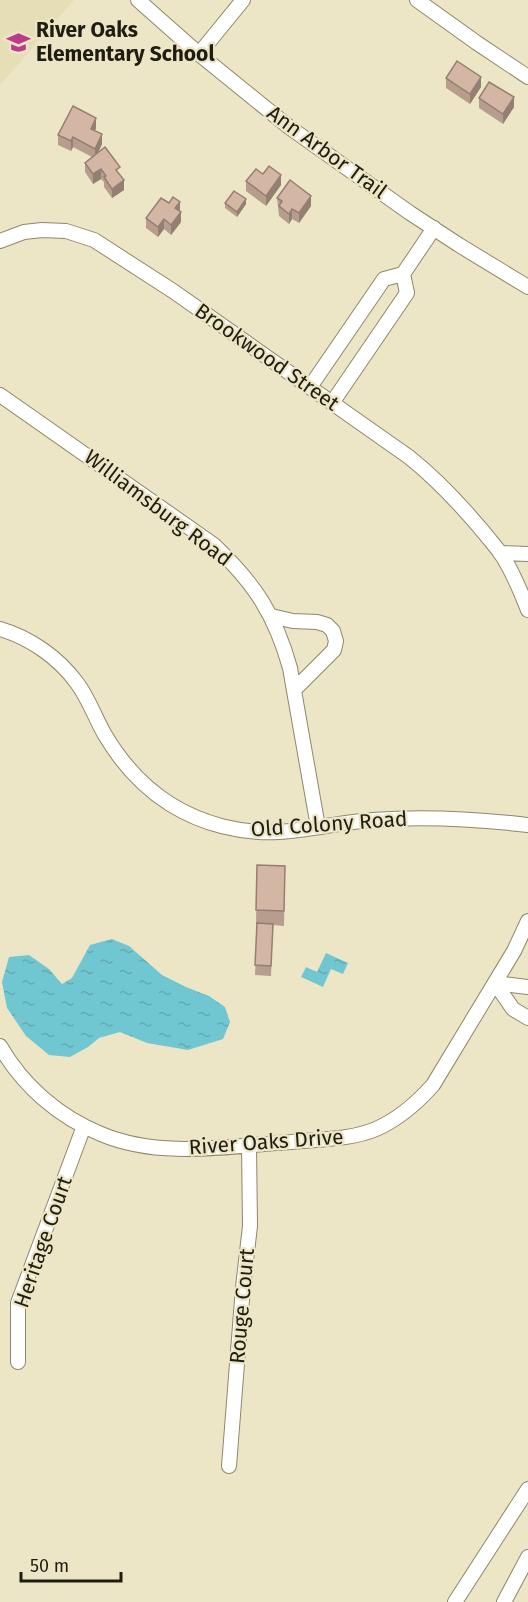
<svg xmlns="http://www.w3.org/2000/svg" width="528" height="1602" font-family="'Fira Sans',sans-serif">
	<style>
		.built { fill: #e5deb6 }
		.water { fill: url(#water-ripples) }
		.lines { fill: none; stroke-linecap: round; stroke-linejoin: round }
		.minor-casing { stroke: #8d886a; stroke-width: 16 }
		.minor { stroke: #fff; stroke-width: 14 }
		.wall { fill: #b69d8d }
		.shaded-wall { fill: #947f73 }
		.building { fill: #d4b6a4; stroke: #947f73; stroke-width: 1.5 }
		.labels { text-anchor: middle; stroke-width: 4.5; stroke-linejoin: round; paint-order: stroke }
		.poi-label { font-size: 21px; font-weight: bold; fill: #1f1d11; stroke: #ece6c6; text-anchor: start }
		.street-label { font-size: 21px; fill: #1f1d11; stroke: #ece6c6 }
	</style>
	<defs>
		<pattern id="water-ripples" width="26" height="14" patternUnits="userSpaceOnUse" patternTransform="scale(1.5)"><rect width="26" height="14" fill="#71c7d1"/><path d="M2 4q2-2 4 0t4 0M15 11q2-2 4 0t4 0" fill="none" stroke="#61aab2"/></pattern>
	</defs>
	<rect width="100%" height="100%" fill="#ece6c6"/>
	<path class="built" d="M 0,0 L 74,0 L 0,85 Z"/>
	<path class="water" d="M 112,939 L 129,946 L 162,975 L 186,987 L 209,996 L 225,1007 L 230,1022 L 223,1039 L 188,1050 L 147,1043 L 120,1032 L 99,1038 L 88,1047 L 70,1057 L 49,1055 L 26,1036 L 7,1008 L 2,982 L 9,957 L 29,955 L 49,969 L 62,984 L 72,978 L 90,945 Z
		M 326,953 L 348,963 L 343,974 L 331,969 L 323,987 L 301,977 L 306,967 L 317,972 Z"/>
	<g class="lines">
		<defs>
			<path id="minor" d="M 138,0 L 199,54 L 289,127 L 410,213 L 459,245 L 528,287
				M 417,0 L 477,43 L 528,77
				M 199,54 L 243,0
				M 0,241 L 24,232 L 42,230 L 66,231 L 94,240 L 173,291 L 409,457 C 443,484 472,517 499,551 C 510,566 521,592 528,610
				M 310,387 L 384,279 L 403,274 L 434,228
				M 0,395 L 214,545 C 254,583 275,614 290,668 L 318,827
				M 332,403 L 407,293 L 403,274
				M 500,553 L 528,554
				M 271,616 L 293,621 L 317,622 L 327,625 L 333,631 L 336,641 L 334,650 L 294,690
				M 0,629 C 30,638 58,657 77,683 C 89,699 95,718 105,735 C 121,762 143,787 170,804 C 202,824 241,834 279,832 C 310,830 342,822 373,820 C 425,816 476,819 528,825
				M 528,987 L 495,983 L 513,1009 L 528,1018
				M 0,1046 C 23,1086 59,1117 101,1134 C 160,1159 229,1146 291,1142 C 319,1139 350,1140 376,1129 C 399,1119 416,1104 433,1085 L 514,951 L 528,921
				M 18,1362 L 18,1303 L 84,1126
				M 229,1466 L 243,1287 L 250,1226 L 249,1145
				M 455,1602 L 528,1489
				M 504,1602 L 528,1557"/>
		</defs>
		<use href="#minor" class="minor-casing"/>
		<use href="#minor" class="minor"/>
	</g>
	<path class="wall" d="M 446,78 L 481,87 L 470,104 L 446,88 Z
		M 479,98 L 514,107 L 503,124 L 479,108 Z
		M 96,128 L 95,131 L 102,144 L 98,153 L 120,175 L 124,190 L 112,198 L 104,187 L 104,182 L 101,179 L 93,184 L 85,172 L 85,163 L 92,157 L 73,147 L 71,151 L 58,145 L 58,135 Z
		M 246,181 L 281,185 L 266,206 L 246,191 Z
		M 277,198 L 311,206 L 299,223 L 292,219 L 289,224 L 279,216 Z
		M 225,203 L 246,204 L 237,217 L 225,208 Z
		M 180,211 L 181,222 L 171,235 L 164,229 L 158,237 L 146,228 L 146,218 Z
		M 257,865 L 285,866 L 284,926 L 273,925 L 271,976 L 255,975 L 257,925 L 256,925 Z"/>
	<path class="shaded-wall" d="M 481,77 L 481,87 L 470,104 L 470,94 Z
		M 514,97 L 514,107 L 503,124 L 503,114 Z
		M 96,118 L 96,128 L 91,139 L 91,129 Z
		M 102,134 L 102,144 L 95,159 L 95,149 Z
		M 73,137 L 73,147 L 71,151 L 71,141 Z
		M 101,169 L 101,179 L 93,184 L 93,174 Z
		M 281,175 L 281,185 L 266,206 L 266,196 Z
		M 124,180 L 124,190 L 112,198 L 112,189 Z
		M 311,196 L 311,206 L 299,223 L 299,213 Z
		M 246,199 L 246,204 L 237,217 L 237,212 Z
		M 180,202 L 180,212 L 175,208 Z
		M 292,209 L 292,219 L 289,224 L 289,214 Z
		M 181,212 L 181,222 L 171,235 L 171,225 Z
		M 164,219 L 164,229 L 158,237 L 158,227 Z"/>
	<path class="building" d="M 457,61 L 481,77 L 470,94 L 446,78 Z
		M 489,82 L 514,97 L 503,114 L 479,98 Z
		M 73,106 L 96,118 L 91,129 L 102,134 L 95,149 L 73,137 L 71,141 L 58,135 Z
		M 105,147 L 120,167 L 116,170 L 124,180 L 112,189 L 104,177 L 106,176 L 101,169 L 93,174 L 85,163 Z
		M 269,166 L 281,175 L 266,196 L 246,181 L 256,169 L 263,174 Z
		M 290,180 L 311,196 L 299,213 L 292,209 L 289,214 L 279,206 L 282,201 L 277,198 Z
		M 234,191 L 246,199 L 237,212 L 225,203 Z
		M 173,197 L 180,202 L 175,208 L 181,212 L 171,225 L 164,219 L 158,227 L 146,218 L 161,198 L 169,203 Z
		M 257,865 L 285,866 L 284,911 L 256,910 Z
		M 257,923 L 273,924 L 271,966 L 255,965 Z"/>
	<defs>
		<symbol id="school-bare" viewBox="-9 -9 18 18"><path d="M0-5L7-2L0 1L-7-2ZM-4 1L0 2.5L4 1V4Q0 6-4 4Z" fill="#ba3d8c" stroke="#ece6c6" stroke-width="2.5" paint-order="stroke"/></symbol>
	</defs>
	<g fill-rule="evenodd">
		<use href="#school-bare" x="2" y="26" width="33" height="33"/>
	</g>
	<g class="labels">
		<g class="poi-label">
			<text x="36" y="37">River Oaks<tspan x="36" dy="24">Elementary School</tspan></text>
		</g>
		<g class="street-label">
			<text transform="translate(327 152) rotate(36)" y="7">Ann Arbor Trail</text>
			<text transform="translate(267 357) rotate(35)" y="7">Brookwood Street</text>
			<text transform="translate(158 508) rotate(37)" y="7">Williamsburg Road</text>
			<text transform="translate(329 824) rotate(-4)" y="7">Old Colony Road</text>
			<text transform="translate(266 1142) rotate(-4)" y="7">River Oaks Drive</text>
			<text transform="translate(43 1242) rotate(-71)" y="7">Heritage Court</text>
			<text transform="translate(242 1306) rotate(-85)" y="7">Rouge Court</text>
		</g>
	</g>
	<path d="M21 1572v9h100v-9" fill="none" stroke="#1f1d11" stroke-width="3"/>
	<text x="30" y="1572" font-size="18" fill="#1f1d11" stroke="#ece6c6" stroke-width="4.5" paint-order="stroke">50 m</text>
</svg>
